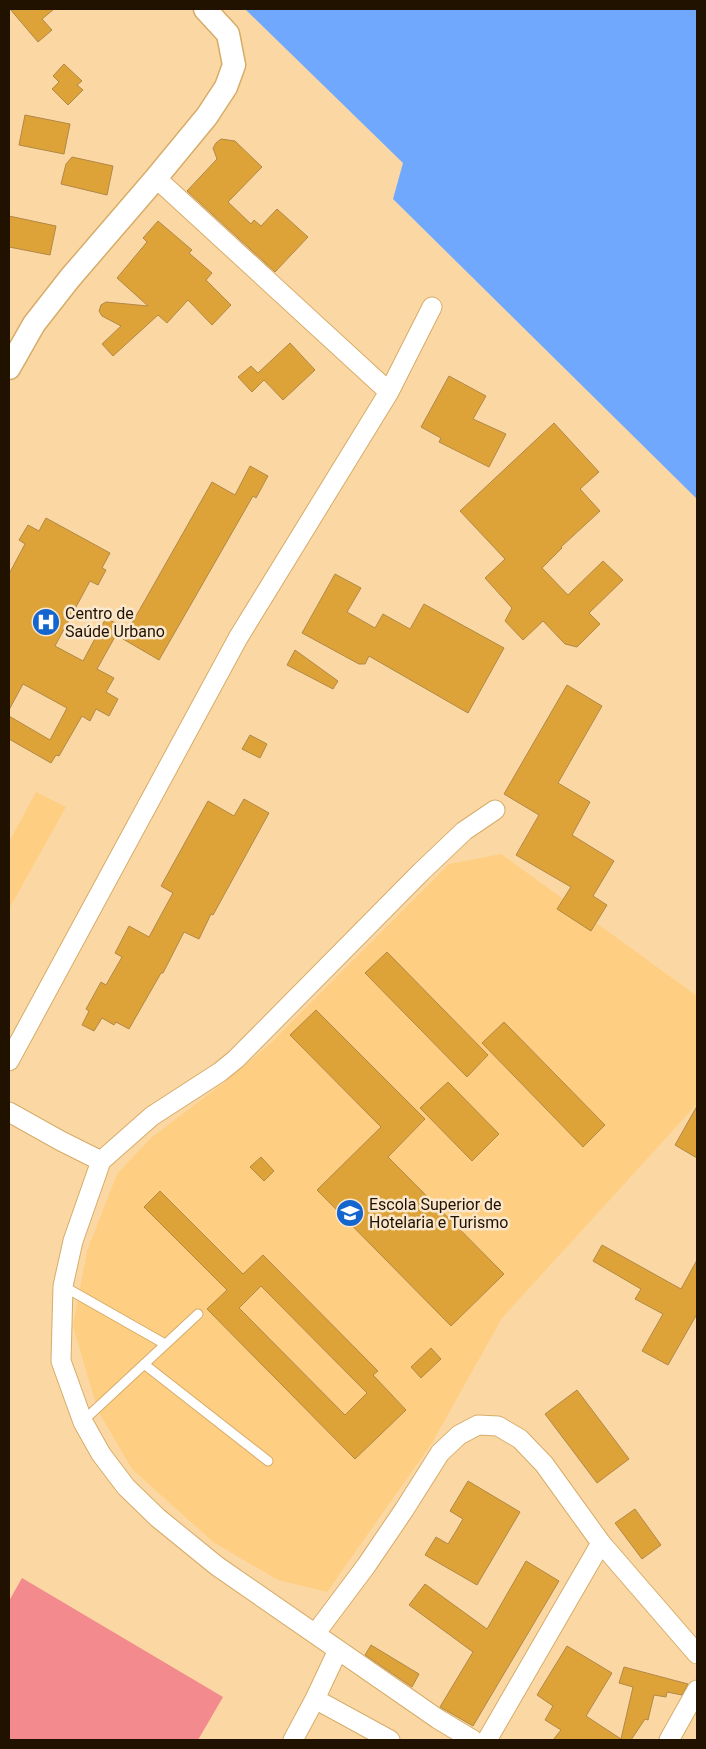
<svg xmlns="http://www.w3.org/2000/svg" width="706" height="1749" font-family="Roboto,sans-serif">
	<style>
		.built { fill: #fece82 }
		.green { fill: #f28a8e }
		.water { fill: #6fa8fd }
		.building { fill: #dea338; stroke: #b18846; fill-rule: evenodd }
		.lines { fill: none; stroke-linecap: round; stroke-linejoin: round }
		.service-casing { stroke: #d6ac69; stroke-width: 11 }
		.minor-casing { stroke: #d6ac69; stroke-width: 21 }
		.tertiary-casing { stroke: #d6ac69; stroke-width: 25 }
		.service { stroke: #fff; stroke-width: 9 }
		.minor { stroke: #fff; stroke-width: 19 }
		.tertiary { stroke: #fff; stroke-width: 22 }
		.labels { text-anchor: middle; stroke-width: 5; stroke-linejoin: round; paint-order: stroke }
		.poi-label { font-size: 16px; fill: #211200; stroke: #fae8ce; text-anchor: start }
	</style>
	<rect width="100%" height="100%" fill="#fbd8a3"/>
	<path class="built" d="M 36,792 L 66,807 L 9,909 L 9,842 Z
		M 501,854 L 697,996 L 697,1104 L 502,1318 L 432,1443 L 327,1592 L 278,1580 L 213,1542 L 132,1469 L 98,1411 L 73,1326 L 87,1251 L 117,1174 L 152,1137 L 226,1081 L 270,1044 L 449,864 Z"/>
	<path class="green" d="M 22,1578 L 223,1697 L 198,1740 L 9,1740 L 9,1601 Z"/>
	<path class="water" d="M 245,9 L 697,9 L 697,499 L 393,199 L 403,163 Z"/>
	<path class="building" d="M 10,9 L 54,9 L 42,19 L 52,30 L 38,42 Z
		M 64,64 L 82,81 L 77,85 L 83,90 L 68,105 L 52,89 L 59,82 L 53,76 Z
		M 25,115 L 70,124 L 64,154 L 19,145 Z
		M 221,139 L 235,141 L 262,167 L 228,202 L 251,224 L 254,220 L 261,226 L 277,209 L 308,237 L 275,272 L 187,191 L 217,159 L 213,148 L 216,143 Z
		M 72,157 L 113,166 L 107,195 L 61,184 L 66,164 Z
		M 9,216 L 56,226 L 50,255 L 9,247 Z
		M 158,221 L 192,250 L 189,253 L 212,273 L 206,280 L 231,305 L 212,325 L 188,300 L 167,323 L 158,315 L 113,356 L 102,344 L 121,326 L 102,316 L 99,311 L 101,305 L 106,302 L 148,306 L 117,278 L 147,242 L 143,238 Z
		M 290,343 L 315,370 L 283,400 L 264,380 L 252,392 L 238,377 L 251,366 L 258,373 Z
		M 449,376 L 486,396 L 473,419 L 506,434 L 489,467 L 439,442 L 441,438 L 421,427 Z
		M 554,423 L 599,472 L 580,489 L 600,511 L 561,547 L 562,548 L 542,568 L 568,595 L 603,561 L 623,580 L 589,613 L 600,624 L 577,647 L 565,644 L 543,621 L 523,640 L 505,621 L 512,608 L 485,578 L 505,559 L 460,511 Z
		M 250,466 L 268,476 L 256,498 L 253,496 L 159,660 L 123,639 L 212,482 L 235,495 Z
		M 46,518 L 110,553 L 102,568 L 106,570 L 98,585 L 90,581 L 55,646 L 83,661 L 106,618 L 121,626 L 97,669 L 114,678 L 106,692 L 118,699 L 109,716 L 96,709 L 90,721 L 82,716 L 59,756 L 56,755 L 51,763 L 9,739 L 9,716 L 50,740 L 67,708 L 23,684 L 9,710 L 9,574 L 25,544 L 19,540 L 28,525 L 39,531 Z
		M 335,574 L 361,588 L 347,612 L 375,628 L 383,614 L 410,629 L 424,604 L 504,648 L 468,713 L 369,656 L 365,664 L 359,664 L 302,633 Z
		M 295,650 L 338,681 L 333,689 L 287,665 Z
		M 567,685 L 602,706 L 558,783 L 590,802 L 572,835 L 614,861 L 593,896 L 607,905 L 591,931 L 557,909 L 571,887 L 516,855 L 539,815 L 504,794 Z
		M 250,735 L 267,744 L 260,758 L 242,749 Z
		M 244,799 L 269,813 L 213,915 L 211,914 L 199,939 L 184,932 L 163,973 L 161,973 L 129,1029 L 116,1022 L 114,1025 L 102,1018 L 94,1031 L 82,1025 L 89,1011 L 86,1009 L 101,982 L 106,985 L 122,957 L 115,953 L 129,926 L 149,937 L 173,893 L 161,886 L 208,801 L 234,816 Z
		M 387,952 L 488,1055 L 467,1077 L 365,973 Z
		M 316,1010 L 425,1119 L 388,1157 L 504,1274 L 451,1326 L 317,1190 L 381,1127 L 290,1035 Z
		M 504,1022 L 605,1125 L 583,1147 L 482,1043 Z
		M 448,1082 L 499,1134 L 472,1161 L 420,1108 Z
		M 697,1106 L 697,1158 L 675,1145 Z
		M 261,1157 L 274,1171 L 264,1181 L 250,1167 Z
		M 160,1191 L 243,1274 L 263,1255 L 378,1371 L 373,1375 L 406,1410 L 355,1459 L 207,1309 L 227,1290 L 144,1207 ZM 261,1286 L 367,1393 L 345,1415 L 239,1308 Z
		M 602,1245 L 681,1289 L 697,1260 L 697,1314 L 668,1365 L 642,1351 L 663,1314 L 635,1299 L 641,1289 L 593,1261 Z
		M 431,1348 L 441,1359 L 421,1378 L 411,1367 Z
		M 577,1390 L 629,1459 L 597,1483 L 545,1414 Z
		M 468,1481 L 520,1512 L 477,1585 L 425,1555 L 436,1537 L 448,1544 L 456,1531 L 463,1519 L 450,1511 Z
		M 635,1509 L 661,1545 L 642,1559 L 615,1523 Z
		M 526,1561 L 559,1581 L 473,1726 L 440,1707 L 473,1652 L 409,1605 L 425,1584 L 487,1629 Z
		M 371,1645 L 419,1674 L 412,1687 L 365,1655 Z
		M 567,1646 L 612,1673 L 586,1716 L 621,1739 L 633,1687 L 619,1683 L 624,1667 L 688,1684 L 682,1695 L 667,1692 L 666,1697 L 654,1695 L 648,1720 L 645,1719 L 631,1740 L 553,1740 L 561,1730 L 545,1720 L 553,1706 L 537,1695 Z"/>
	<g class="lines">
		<defs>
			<path id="service" d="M 63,1286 L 165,1344
				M 144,1364 L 268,1461
				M 83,1421 L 198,1314"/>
			<path id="minor" d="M 156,178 L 389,392
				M 9,1061 L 238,638 L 389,392 L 432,307
				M 9,1112 L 61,1141 L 101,1161
				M 315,1634 L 366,1566 L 404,1510 L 440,1453 L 459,1435 L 478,1425 L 498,1426 L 520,1439 L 544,1464 L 601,1543 L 697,1654
				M 315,1699 L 390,1740
				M 293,1740 L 315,1699 L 338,1650
				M 473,1740 L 438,1719 L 217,1566 L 158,1518 L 126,1487 L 101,1454 L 83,1422 L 61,1361 L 63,1286 L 73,1241 L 101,1161 L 152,1116 L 220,1072 L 236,1059 L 421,872 L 464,831 L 495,810
				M 487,1740 L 601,1543
				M 669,1740 L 697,1690"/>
			<path id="tertiary" d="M 9,368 L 34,324 L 70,278 L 156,178 L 207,116 L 226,87 L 234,65 L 228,34 L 205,9"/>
		</defs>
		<use href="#service" class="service-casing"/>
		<use href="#minor" class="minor-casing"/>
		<use href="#tertiary" class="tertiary-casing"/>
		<use href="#service" class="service"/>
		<use href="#minor" class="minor"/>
		<use href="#tertiary" class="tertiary"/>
	</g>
	<defs>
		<symbol id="hospital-disc" viewBox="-11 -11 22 22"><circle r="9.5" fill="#1565cf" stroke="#fae8ce"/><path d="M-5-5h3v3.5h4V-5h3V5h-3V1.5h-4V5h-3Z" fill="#fff"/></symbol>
		<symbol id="university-disc" viewBox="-11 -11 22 22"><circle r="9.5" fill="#1565cf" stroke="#fae8ce"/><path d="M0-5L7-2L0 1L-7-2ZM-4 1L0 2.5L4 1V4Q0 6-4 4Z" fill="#fff"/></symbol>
	</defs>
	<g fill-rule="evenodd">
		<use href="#hospital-disc" x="30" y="606" width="32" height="32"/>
		<use href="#university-disc" x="334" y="1197" width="32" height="32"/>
	</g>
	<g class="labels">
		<g class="poi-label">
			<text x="65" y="619">Centro de<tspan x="65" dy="18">Saúde Urbano</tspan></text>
			<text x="369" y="1210">Escola Superior de<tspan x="369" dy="18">Hotelaria e Turismo</tspan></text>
		</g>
	</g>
	<rect width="706" height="1749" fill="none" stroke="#211200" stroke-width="20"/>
</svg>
